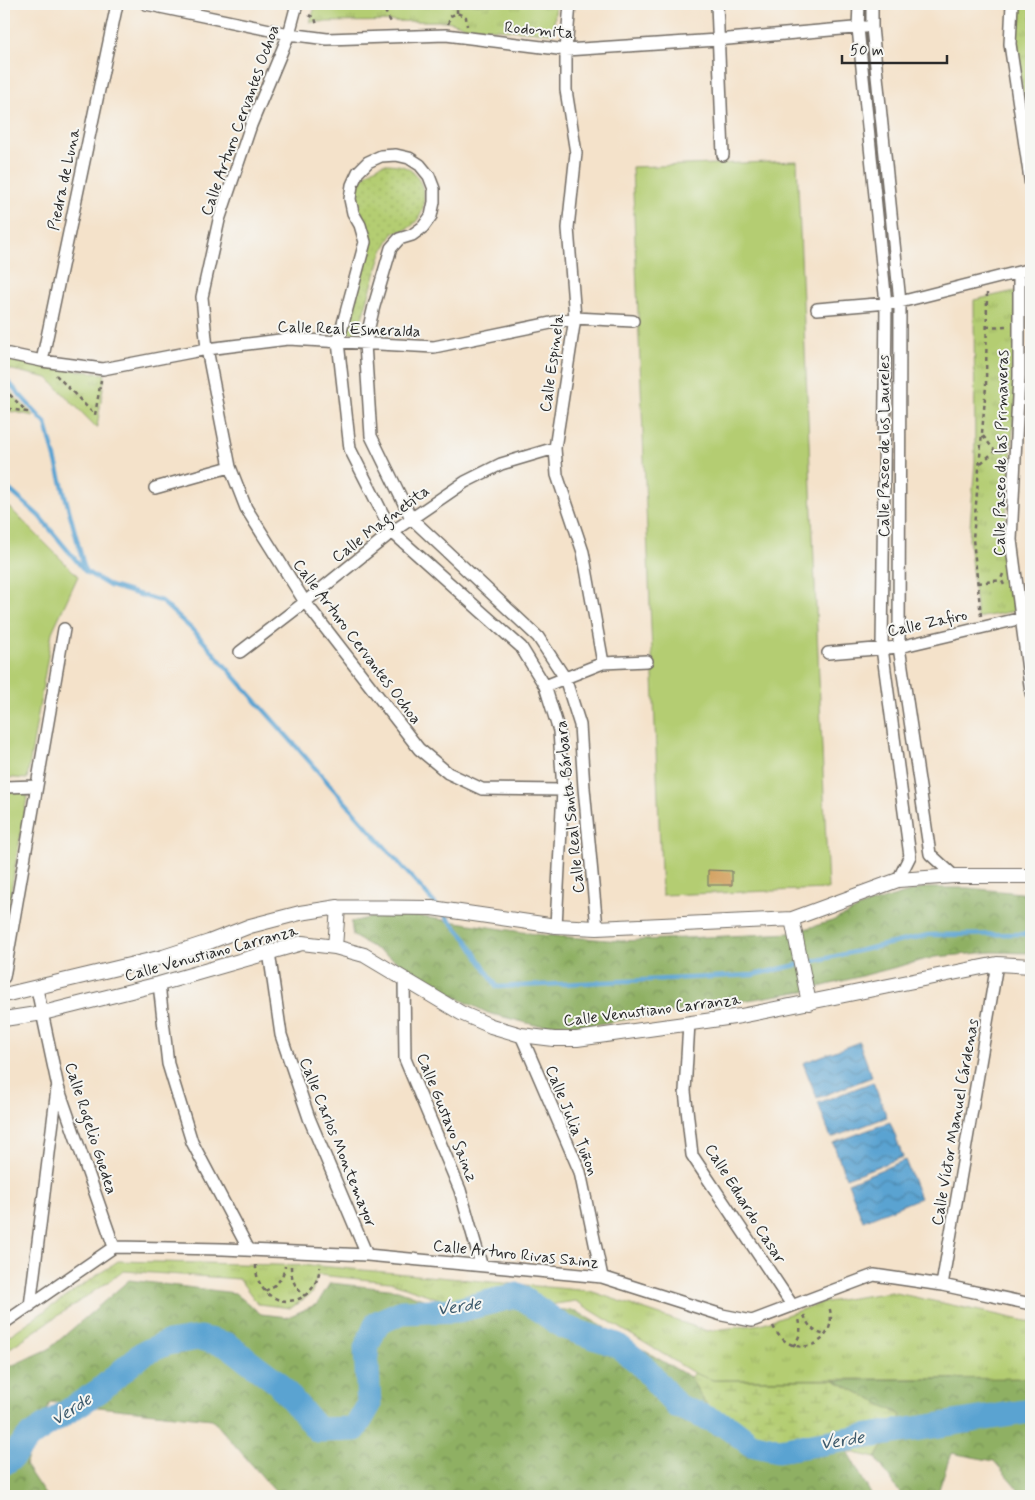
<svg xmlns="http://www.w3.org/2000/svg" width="1035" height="1500" font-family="Mynerve,sans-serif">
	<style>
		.grass { fill: #b4cd72; stroke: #707c4e }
		.forest { fill: url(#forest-crowns); stroke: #5d6e48 }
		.wetland { fill: url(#wetland-marsh); stroke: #707c4e }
		.park { fill: url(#park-tufts); stroke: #707c4e }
		.garden { fill: url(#garden-dots); stroke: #707c4e }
		.water { fill: url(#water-waves); stroke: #42677e }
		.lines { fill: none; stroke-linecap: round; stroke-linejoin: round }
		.stream { stroke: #5aa3d1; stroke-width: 4.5 }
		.river { stroke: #5aa3d1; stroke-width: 25 }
		.building { fill: #d3a161 }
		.minor-casing { stroke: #716b63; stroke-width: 14 }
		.tertiary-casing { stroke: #716b63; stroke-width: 16 }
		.path { stroke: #716b63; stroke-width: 2.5; stroke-dasharray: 4 4; stroke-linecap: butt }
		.minor { stroke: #fff; stroke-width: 11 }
		.tertiary { stroke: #fff; stroke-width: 14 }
		.labels { text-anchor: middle; stroke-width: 4; stroke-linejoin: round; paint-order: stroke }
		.street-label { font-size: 16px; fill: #2b2b2b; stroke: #f6f6f2 }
		.water-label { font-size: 18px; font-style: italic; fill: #3e5b6d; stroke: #f6f6f2 }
	</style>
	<defs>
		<pattern id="forest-crowns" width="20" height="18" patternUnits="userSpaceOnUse" patternTransform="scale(1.25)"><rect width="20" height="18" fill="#8fb064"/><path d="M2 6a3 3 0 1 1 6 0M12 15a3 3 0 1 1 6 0" fill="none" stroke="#758f53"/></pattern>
		<pattern id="wetland-marsh" width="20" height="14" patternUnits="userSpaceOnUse" patternTransform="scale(1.25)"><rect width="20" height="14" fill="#b4cd72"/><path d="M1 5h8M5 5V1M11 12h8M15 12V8" fill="none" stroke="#9bb063"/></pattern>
		<pattern id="park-tufts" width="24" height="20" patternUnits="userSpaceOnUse" patternTransform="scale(1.25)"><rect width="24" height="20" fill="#b4cd72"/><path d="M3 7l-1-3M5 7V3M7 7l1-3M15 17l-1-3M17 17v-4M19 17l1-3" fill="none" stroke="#9bb063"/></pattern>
		<pattern id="garden-dots" width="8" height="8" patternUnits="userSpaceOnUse" patternTransform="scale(1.25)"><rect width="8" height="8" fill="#b4cd72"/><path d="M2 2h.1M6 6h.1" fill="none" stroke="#9bb063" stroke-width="1.8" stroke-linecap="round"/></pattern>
		<pattern id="water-waves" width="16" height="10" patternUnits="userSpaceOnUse" patternTransform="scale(1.25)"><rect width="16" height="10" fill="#5aa3d1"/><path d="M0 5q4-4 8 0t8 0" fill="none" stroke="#4b85aa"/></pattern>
	</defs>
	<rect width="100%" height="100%" fill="#f6f6f2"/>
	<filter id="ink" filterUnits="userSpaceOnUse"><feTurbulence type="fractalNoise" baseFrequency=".02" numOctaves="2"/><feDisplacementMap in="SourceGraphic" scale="10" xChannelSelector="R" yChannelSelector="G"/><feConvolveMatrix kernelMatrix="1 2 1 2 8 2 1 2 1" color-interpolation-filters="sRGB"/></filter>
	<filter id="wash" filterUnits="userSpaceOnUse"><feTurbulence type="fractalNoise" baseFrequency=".0096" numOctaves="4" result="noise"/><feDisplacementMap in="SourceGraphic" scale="20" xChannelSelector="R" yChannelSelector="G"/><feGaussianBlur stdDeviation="1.12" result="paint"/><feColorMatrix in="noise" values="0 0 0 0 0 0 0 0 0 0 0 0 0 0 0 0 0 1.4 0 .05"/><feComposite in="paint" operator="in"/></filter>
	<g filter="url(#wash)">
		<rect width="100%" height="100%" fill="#f4e2ca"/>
		<path class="grass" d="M 797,161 L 828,889 L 662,895 L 632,167 Z
			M 4,502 L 78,576 L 52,632 L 27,779 L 4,777 Z
			M 4,792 L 28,792 L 4,932 Z"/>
		<path class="forest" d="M 923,888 L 968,888 L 1031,894 L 1031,953 L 992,952 L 935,957 L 804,991 L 586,1026 L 535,1025 L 488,1013 L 439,989 L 390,957 L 353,936 L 351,922 L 373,917 L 417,916 L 542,935 L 621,941 L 791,933 L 832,921 L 866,905 Z
			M 129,1280 L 235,1293 L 261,1314 L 288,1317 L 317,1304 L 330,1283 L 398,1290 L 470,1316 L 517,1306 L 576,1311 L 690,1377 L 729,1443 L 783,1461 L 847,1451 L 872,1496 L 285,1496 L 274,1490 L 212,1419 L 50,1402 L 25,1465 L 46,1496 L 4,1496 L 4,1369 L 49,1349 Z
			M 1031,1378 L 1031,1496 L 1024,1496 L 994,1461 L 951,1453 L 938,1492 L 929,1496 L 902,1496 L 876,1458 L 901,1415 L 834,1380 Z"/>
		<path class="wetland" d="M 694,1373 L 713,1380 L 834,1380 L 901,1415 L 876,1458 L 847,1451 L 783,1461 L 729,1443 L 690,1377 Z"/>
		<path class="park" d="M 316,4 L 556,4 L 553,33 L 468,27 L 447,21 L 310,22 Z
			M 1017,4 L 1031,4 L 1031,150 L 1015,39 Z
			M 1015,291 L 1017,381 L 1005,530 L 1015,611 L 977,618 L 969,539 L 975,462 L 974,300 Z
			M 4,360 L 105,374 L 97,428 L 48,378 L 4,368 Z
			M 4,386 L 34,416 L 4,410 Z
			M 118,1261 L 319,1266 L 590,1291 L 707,1331 L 761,1324 L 820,1303 L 891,1292 L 1031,1322 L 1031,1378 L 713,1380 L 694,1373 L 576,1301 L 548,1305 L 520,1290 L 455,1304 L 390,1282 L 318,1275 L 311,1294 L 291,1308 L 258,1304 L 239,1279 L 124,1271 L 4,1352 L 4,1339 Z"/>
		<path class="garden" d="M 383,164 C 396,164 409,165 417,177 C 429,194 426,220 405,230 C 402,231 397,231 394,233 C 391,236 386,245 384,249 C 380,257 378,267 375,275 C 369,295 363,315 357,334 L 345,332 L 371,244 C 369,237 368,229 364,221 C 362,218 359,215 358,211 C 349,189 363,172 383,164 Z"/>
		<path class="water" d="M 859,1042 L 872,1077 L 817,1098 L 803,1063 Z
			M 873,1082 L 887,1117 L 831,1138 L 818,1103 Z
			M 890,1122 L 903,1157 L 846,1178 L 833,1143 Z
			M 905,1160 L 920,1198 L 863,1221 L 848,1183 Z"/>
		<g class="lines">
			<path class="stream" d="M 4,377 L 46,424 L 85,570
				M 4,485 L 39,516 L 85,571 L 110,586 L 161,601 L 196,633 L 436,905
				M 444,914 L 467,940 L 497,987 L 753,975 L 928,935 L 1031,934"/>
			<path class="river" d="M 4,1463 L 11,1458 L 30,1436 L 99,1391 L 142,1354 L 167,1343 L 200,1338 L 228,1345 L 278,1383 L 318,1430 L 355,1429 L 369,1405 L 366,1348 L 377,1323 L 402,1312 L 458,1310 L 518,1295 L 564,1327 L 617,1345 L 640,1363 L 677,1406 L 729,1427 L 751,1444 L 778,1450 L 1031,1411"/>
		</g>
		<g id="blocks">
			<path class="building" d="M 708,870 L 732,871 L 732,885 L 708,885 Z"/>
		</g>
	</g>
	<g filter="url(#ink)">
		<use href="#blocks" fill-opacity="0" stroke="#716b63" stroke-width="1"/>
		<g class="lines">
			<defs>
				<path id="minor" d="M 146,4 L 289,34 L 327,39 L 446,35 L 566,50 L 717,40 L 865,27
					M 297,4 L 289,34 L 251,125 L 219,220 L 202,297 L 207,349 L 230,467 L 246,508 L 305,602 L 419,749 L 448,773 L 482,789 L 563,790
					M 570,4 L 566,50 L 566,90 L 576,153 L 568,228 L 575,318 L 555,448 L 557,475 L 583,552 L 603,663
					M 717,4 L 723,155
					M 859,4 L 858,28 L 886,304 L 882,648 L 910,856 L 898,880
					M 872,4 L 872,27 L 900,302 L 899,647 L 930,854 L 954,876
					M 1012,4 L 1010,44 L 1031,186
					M 1019,272 L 1019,376 L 1011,540 L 1031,693
					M 817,309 L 900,302 L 1031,269
					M 4,353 L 42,361 L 103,369 L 207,349 L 288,339 L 434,347 L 575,318 L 633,321
					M 42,361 L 117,4
					M 155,488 L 230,467
					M 240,652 L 305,602 L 392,532 L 465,482 L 501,464 L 555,448
					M 828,653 L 899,647 L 1031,616
					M 545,686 L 603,663 L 647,661
					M 4,787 L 37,786
					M 556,926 L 563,790 L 559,731 L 545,686 L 521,647 L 392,532 L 350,449 L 338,342 L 365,242 L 360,225 L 353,213 L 350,199 L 352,185 L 358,172 L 368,162 L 381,156 L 396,155 L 409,158 L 420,165 L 429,176 L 434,189 L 434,202 L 431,216 L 423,227 L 412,235 L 399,239 L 391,248 L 374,306 L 365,344 L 371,436 L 411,518 L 538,637 L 565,678 L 580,725 L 584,788 L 597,928
					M 269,952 L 281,1035 L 309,1118 L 367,1255
					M 4,977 L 64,629
					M 404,979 L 405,1059 L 460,1190 L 481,1264
					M 159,984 L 168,1064 L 192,1142 L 249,1250
					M 37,989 L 58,1087 L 114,1247
					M 689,1023 L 685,1091 L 692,1155 L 792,1305
					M 521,1035 L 580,1172 L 602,1277
					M 942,1285 L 997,964
					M 30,1306 L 57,1089
					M 4,1323 L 114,1247 L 223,1249 L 367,1255 L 602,1277 L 722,1315 L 752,1321 L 874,1275 L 942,1285 L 1031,1304"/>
				<path id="tertiary" d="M 792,919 L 809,1003
					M 335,947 L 338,907
					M 4,995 L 163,957 L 209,942 L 250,926 L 300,913 L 338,907 L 432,908 L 556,926 L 597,928 L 792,919 L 898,880 L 954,876 L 1031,876
					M 4,1019 L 43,1013 L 159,984 L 302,943 L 335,947 L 364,955 L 461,1013 L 491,1026 L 521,1035 L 554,1039 L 577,1039 L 741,1016 L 997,964 L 1031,966"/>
			</defs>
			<use href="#minor" class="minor-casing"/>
			<use href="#tertiary" class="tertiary-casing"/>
			<path class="path" d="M 381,4 L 392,24
				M 457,13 L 457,4
				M 309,15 L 315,18 L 317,25
				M 448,24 L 451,16 L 457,13 L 466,17 L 467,26
				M 986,327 L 1007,326
				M 56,375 L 95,415 L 101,380
				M 4,389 L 27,412 L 4,408
				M 983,436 L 995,451 L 1002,452
				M 981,463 L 995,451
				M 1003,574 L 1001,579 L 1004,585
				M 978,583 L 1001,580
				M 981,616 L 973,539 L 986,386 L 987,292
				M 256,1265 C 255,1309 314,1316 320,1267
				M 291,1266 C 291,1279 295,1288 305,1296
				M 265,1291 C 277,1285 283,1279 285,1266
				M 804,1315 C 808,1326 814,1333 826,1335
				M 773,1326 C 791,1364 841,1345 829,1306
				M 793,1346 C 801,1337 802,1328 798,1316"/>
			<use href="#minor" class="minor"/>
			<use href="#tertiary" class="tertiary"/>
		</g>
	</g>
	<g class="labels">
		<g class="street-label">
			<text transform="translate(539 29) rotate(5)" y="6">Rodomita</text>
			<text transform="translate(239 120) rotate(-70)" y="6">Calle Arturo Cervantes Ochoa</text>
			<text transform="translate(63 179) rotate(-78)" y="6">Piedra de Luna</text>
			<text transform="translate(349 328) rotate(2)" y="6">Calle Real Esmeralda</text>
			<text transform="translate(551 363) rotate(-82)" y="6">Calle Espinela</text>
			<text transform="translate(883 446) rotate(-90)" y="6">Calle Paseo de los Laureles</text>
			<text transform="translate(1000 453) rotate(-89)" y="6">Calle Paseo de las Primaveras</text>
			<text transform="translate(380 523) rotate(-37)" y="6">Calle Magnetita</text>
			<text transform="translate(927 622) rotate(-12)" y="6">Calle Zafiro</text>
			<text transform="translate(358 641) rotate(53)" y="6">Calle Arturo Cervantes Ochoa</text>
			<text transform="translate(569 807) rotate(-96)" y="6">Calle Real Santa Bárbara</text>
			<text transform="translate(211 952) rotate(-15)" y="6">Calle Venustiano Carranza</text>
			<text transform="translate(652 1009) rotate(-7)" y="6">Calle Venustiano Carranza</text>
			<text transform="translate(448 1117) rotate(68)" y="6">Calle Gustavo Sainz</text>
			<text transform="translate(573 1120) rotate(68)" y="6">Calle Julia Tuñon</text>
			<text transform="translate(954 1122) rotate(-80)" y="6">Calle Víctor Manuel Cárdenas</text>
			<text transform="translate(92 1128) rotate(72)" y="6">Calle Rogelio Guedea</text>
			<text transform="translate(339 1142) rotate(68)" y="6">Calle Carlos Montemayor</text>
			<text transform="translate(746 1203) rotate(58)" y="6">Calle Eduardo Casar</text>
			<text transform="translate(516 1253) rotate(6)" y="6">Calle Arturo Rivas Sainz</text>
		</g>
		<g class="water-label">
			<text transform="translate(459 1306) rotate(-8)" y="6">Verde</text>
			<text transform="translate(71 1409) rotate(-33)" y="6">Verde</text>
			<text transform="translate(842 1440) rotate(-9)" y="6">Verde</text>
		</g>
	</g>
	<rect width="1035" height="1500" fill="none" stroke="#f6f6f2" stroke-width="20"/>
	<path d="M842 55v8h105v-8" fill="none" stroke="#2b2b2b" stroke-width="2.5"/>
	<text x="850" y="55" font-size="15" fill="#2b2b2b" stroke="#f6f6f2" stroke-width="4" paint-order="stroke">50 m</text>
</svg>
